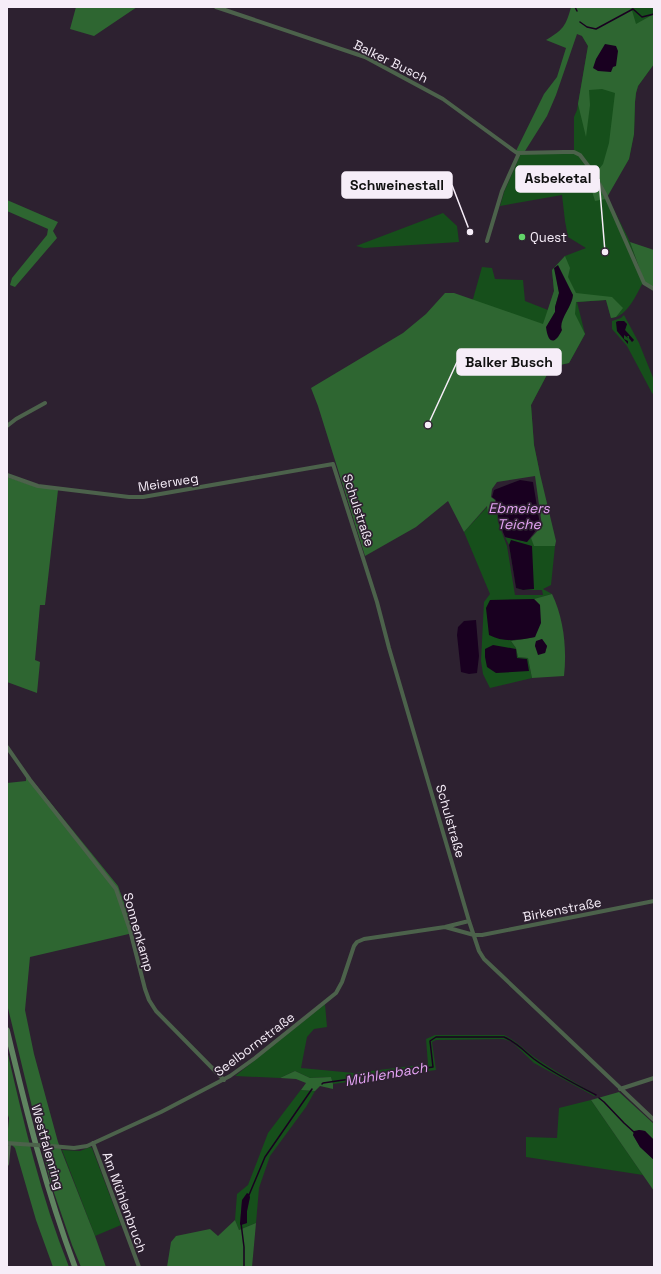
<svg xmlns="http://www.w3.org/2000/svg" width="661" height="1274" font-family="'Space Grotesk',sans-serif">
	<style>
		.green { fill: #164f1b; fill-rule: evenodd }
		.forest { fill: #2e6631; fill-rule: evenodd }
		.water { fill: #190020 }
		.lines { fill: none; stroke-linecap: round; stroke-linejoin: round }
		.stream { stroke: #190020; stroke-width: 1.5 }
		.street { stroke: #4c624b; stroke-width: 4 }
		.secondary { stroke: #5f8460; stroke-width: 5.5 }
		.street-bridge { stroke: #4c624b; stroke-width: 4 }
		.poi-dot { fill: #62d469; stroke: #2d2130; stroke-width: 1.5 }
		.labels { text-anchor: middle; stroke-width: 3.5; stroke-linejoin: round; paint-order: stroke }
		.street-label { font-size: 13px; fill: #f6edf8; stroke: #2d2130 }
		.poi-label { font-size: 13px; fill: #f6edf8; stroke: #2d2130; text-anchor: start }
		.water-label { font-size: 14px; font-style: italic; fill: #e6a5f6; stroke: #2d2130 }
		.leader { fill: none; stroke: #f6edf8; stroke-width: 1.5 }
		.callout-dot { fill: #f6edf8; stroke: #2d2130; stroke-width: 1.5 }
		.callout { fill: #f6edf8; stroke: #f6edf8; stroke-width: 1.5 }
		.callout-label { font-size: 14px; text-anchor: middle; font-weight: bold; fill: #111 }
	</style>
	<rect width="100%" height="100%" fill="#2d2130"/>
	<path class="green" d="M 582,7 L 654,7 L 654,64 L 638,86 L 636,93 L 635,102 L 634,134 L 629,159 L 606,194 L 630,242 L 644,281 C 636,294 628,317 611,318 L 606,300 L 577,302 L 585,334 L 569,363 L 551,367 L 531,405 L 534,445 L 540,474 L 469,301 L 473,299 L 482,267 L 492,268 L 495,279 L 523,280 L 525,301 L 548,310 L 554,291 L 552,270 L 565,256 L 586,248 L 568,237 L 565,221 L 562,195 L 500,206 L 504,192 L 521,153 L 574,152 L 574,117 L 577,110 L 588,46 L 582,36 Z
		M 443,213 L 457,226 L 459,242 L 364,248 L 356,246 Z
		M 624,315 L 639,343 L 654,380 L 654,395 L 652,393 L 627,346 L 612,329 L 612,321 L 621,318 ZM 618,321 L 624,321 L 627,324 L 625,330 L 634,340 L 632,342 L 629,338 L 629,336 L 624,335 L 624,339 Z
		M 488,506 L 488,514 L 497,513 L 498,522 L 507,546 L 515,595 L 543,595 L 542,590 L 523,590 L 516,588 L 509,545 L 505,537 L 527,542 L 531,538 L 535,546 L 555,546 L 551,585 L 543,589 L 552,594 L 535,599 L 535,637 L 511,641 L 516,648 L 518,657 L 528,658 L 532,678 L 490,688 L 483,674 L 481,661 L 484,602 L 490,594 L 464,532 Z
		M 325,1004 L 327,1027 L 314,1029 L 307,1037 L 301,1068 L 354,1073 L 428,1064 L 426,1039 L 435,1035 L 504,1035 C 517,1041 525,1051 537,1059 C 556,1072 577,1083 596,1095 L 594,1096 L 534,1063 L 512,1042 L 503,1039 L 436,1040 L 432,1042 L 436,1070 L 333,1084 L 331,1077 L 310,1078 L 295,1071 L 280,1078 L 235,1076 Z
		M 306,1083 L 301,1090 L 315,1091 L 306,1107 L 270,1156 L 259,1188 L 256,1223 L 239,1230 L 235,1220 L 237,1194 L 248,1185 L 268,1133 ZM 250,1197 L 247,1211 L 247,1223 L 241,1225 L 240,1224 L 242,1201 Z
		M 591,1100 L 643,1175 L 526,1157 L 526,1137 L 557,1138 L 559,1108 Z
		M 90,1147 L 92,1148 L 121,1225 L 95,1236 L 62,1150 L 80,1151 Z"/>
	<path class="forest" d="M 76,7 L 137,7 L 94,36 L 70,29 Z
		M 571,7 L 631,7 L 636,24 L 654,14 L 654,64 L 638,86 L 636,93 L 635,102 L 634,134 L 629,159 L 606,199 L 595,201 L 592,191 L 594,175 L 603,164 L 609,143 L 615,93 L 602,89 L 589,90 L 590,105 L 586,137 L 578,104 L 588,46 L 582,36 L 577,34 L 556,95 L 547,116 L 525,151 L 516,151 L 544,94 L 557,77 L 566,48 L 546,40 C 563,30 566,26 571,7 Z
		M 7,200 L 58,222 L 53,231 L 57,238 L 15,287 L 10,285 L 12,278 L 47,235 L 48,229 L 7,211 Z
		M 630,242 L 654,250 L 654,290 L 644,281 Z
		M 565,256 L 570,268 L 568,277 L 576,293 L 612,297 L 623,308 L 616,317 L 611,318 L 606,300 L 576,302 L 575,314 L 585,334 L 569,363 L 551,367 L 531,405 L 534,445 L 540,474 L 556,541 L 555,546 L 534,546 L 531,538 L 542,526 L 535,476 L 497,482 L 492,489 L 491,497 L 495,500 L 497,513 L 488,514 L 487,506 L 464,532 L 448,501 L 416,527 L 365,556 L 318,406 L 311,388 L 403,333 L 426,314 L 445,293 L 454,293 L 543,324 L 554,291 L 552,270 ZM 555,268 L 573,295 C 572,307 562,315 560,326 L 548,324 L 555,312 L 555,307 L 559,293 Z
		M 7,477 L 34,486 L 58,490 L 45,605 L 40,605 L 35,660 L 40,662 L 37,693 L 7,682 Z
		M 552,594 C 564,619 567,649 564,676 L 532,678 L 528,658 L 518,657 L 516,648 L 511,641 L 535,637 L 540,605 L 534,599 ZM 542,639 L 547,646 L 545,653 L 535,646 L 536,642 Z
		M 26,778 L 32,780 L 118,886 L 126,908 L 133,933 L 30,957 L 25,1010 L 34,1054 L 58,1142 L 95,1236 L 106,1267 L 81,1267 L 72,1245 L 50,1181 L 7,1004 L 7,783 L 26,781 Z
		M 7,1050 C 24,1124 41,1197 69,1267 L 53,1267 L 36,1220 L 15,1148 L 7,1140 L 9,1118 L 7,1112 Z
		M 295,1071 L 310,1078 L 331,1077 L 333,1084 L 333,1089 L 320,1086 L 315,1091 L 301,1090 L 306,1083 L 296,1079 L 280,1078 Z
		M 619,1092 L 654,1124 L 654,1140 L 645,1131 L 639,1130 L 633,1135 L 640,1147 L 654,1160 L 654,1191 L 591,1100 Z
		M 235,1220 L 239,1230 L 256,1223 L 252,1267 L 167,1267 L 171,1242 L 176,1236 L 210,1229 L 218,1236 Z"/>
	<path class="water" d="M 605,44 L 616,46 L 618,51 L 616,66 L 613,67 L 611,72 L 598,71 L 593,68 L 596,59 Z
		M 558,265 L 573,295 C 572,307 558,321 562,330 C 555,345 548,344 546,327 L 555,312 L 555,307 L 559,293 L 554,268 Z
		M 618,321 L 624,321 L 627,324 L 625,330 L 634,340 L 632,342 L 629,338 L 629,336 L 627,336 L 628,338 L 624,335 L 624,339 L 628,341 L 628,344 L 627,343 L 617,331 L 616,322 Z
		M 520,480 L 533,482 L 540,525 L 527,542 L 505,537 L 499,522 L 496,500 L 492,497 L 494,490 Z
		M 511,540 L 532,546 L 534,589 L 523,590 L 516,588 L 509,545 Z
		M 534,599 L 540,605 L 541,623 L 535,637 C 519,640 504,643 489,635 L 486,608 L 490,600 Z
		M 476,620 L 479,656 L 477,673 L 469,674 L 461,672 L 457,635 L 458,627 L 464,621 Z
		M 542,639 L 547,646 L 545,653 L 538,655 L 535,646 L 536,641 Z
		M 493,645 L 516,649 L 517,658 L 527,659 L 529,671 L 496,673 L 487,667 L 485,657 L 485,649 Z
		M 639,1130 L 645,1131 L 654,1140 L 654,1160 L 640,1147 L 633,1135 L 634,1131 Z
		M 247,1193 L 249,1194 L 250,1197 L 247,1211 L 247,1223 L 241,1225 L 240,1224 L 242,1200 Z"/>
	<g class="lines">
		<path class="stream" d="M 575,7 L 577,11
			M 580,22 L 587,27 L 596,29 L 633,9 L 642,17 L 654,14
			M 322,1084 L 323,1083 L 433,1067 L 430,1041 L 436,1037 L 504,1037 C 516,1042 524,1051 534,1059 C 553,1073 575,1084 596,1095
			M 599,1098 L 604,1102 L 624,1123 L 635,1133
			M 249,1195 L 265,1157 L 312,1089
			M 241,1223 L 244,1247 L 244,1267"/>
		<path class="street" d="M 216,7 L 365,57 L 443,99 L 517,153 L 564,152 L 574,152 L 580,155 L 592,171 L 605,194 L 644,283 L 654,289
			M 487,241 L 502,191 L 519,153
			M 7,426 L 16,419 L 45,403
			M 7,475 L 38,486 L 129,497 L 143,497 L 333,464 L 377,602 L 389,648 L 469,921 L 479,951 L 484,959 L 501,975 L 654,1120
			M 7,747 L 30,780 L 116,889 L 130,930 L 145,989 L 149,1000 L 156,1011 L 224,1080
			M 445,927 L 474,935 L 482,935 L 654,901
			M 620,1089 L 654,1078
			M 7,1143 L 20,1144
			M 93,1143 L 139,1267
			M 51,1146 L 74,1148 L 87,1146 L 161,1112 L 230,1076 L 255,1058 L 336,993 L 342,982 L 354,946 L 357,942 L 364,939 L 445,927 L 469,921
			M 7,1164 L 9,1144"/>
		<path class="secondary" d="M 7,1030 C 26,1110 46,1190 75,1267"/>
		<path class="street-bridge" d="M 20,1144 L 51,1146"/>
	</g>
	<circle class="poi-dot" cx="522" cy="237" r="4"/>
	<g class="labels">
		<g class="street-label">
			<text transform="translate(391 61) rotate(26)" y="5">Balker Busch</text>
			<text transform="translate(168 482) rotate(-9)" y="5">Meierweg</text>
			<text transform="translate(359 510) rotate(72)" y="5">Schulstraße</text>
			<text transform="translate(451 821) rotate(74)" y="5">Schulstraße</text>
			<text transform="translate(562 909) rotate(-11)" y="5">Birkenstraße</text>
			<text transform="translate(139 932) rotate(74)" y="5">Sonnenkamp</text>
			<text transform="translate(254 1044) rotate(-37)" y="5">Seelbornstraße</text>
			<text transform="translate(48 1147) rotate(74)" y="5">Westfalenring</text>
			<text transform="translate(125 1202) rotate(70)" y="5">Am Mühlenbruch</text>
		</g>
		<g class="poi-label">
			<text x="530" y="242">Quest</text>
		</g>
		<g class="water-label">
			<text x="519" y="513">Ebmeiers<tspan x="519" dy="16">Teiche</tspan></text>
			<text transform="translate(386 1074) rotate(-10)" y="5">Mühlenbach</text>
		</g>
	</g>
	<path class="leader" d="M605 252L599 179M470 232L452 185M428 425L457 362"/>
	<g class="callout-dot">
		<circle cx="605" cy="252" r="4"/>
		<circle cx="470" cy="232" r="4"/>
		<circle cx="428" cy="425" r="4"/>
	</g>
	<g class="callout">
		<rect x="516" y="166" width="83" height="26" rx="4"/>
		<rect x="342" y="172" width="110" height="26" rx="4"/>
		<rect x="457" y="349" width="104" height="26" rx="4"/>
	</g>
	<g class="callout-label">
		<text x="558" y="183">Asbeketal</text>
		<text x="397" y="190">Schweinestall</text>
		<text x="509" y="367">Balker Busch</text>
	</g>
	<rect width="661" height="1274" fill="none" stroke="#f6edf8" stroke-width="16"/>
</svg>
